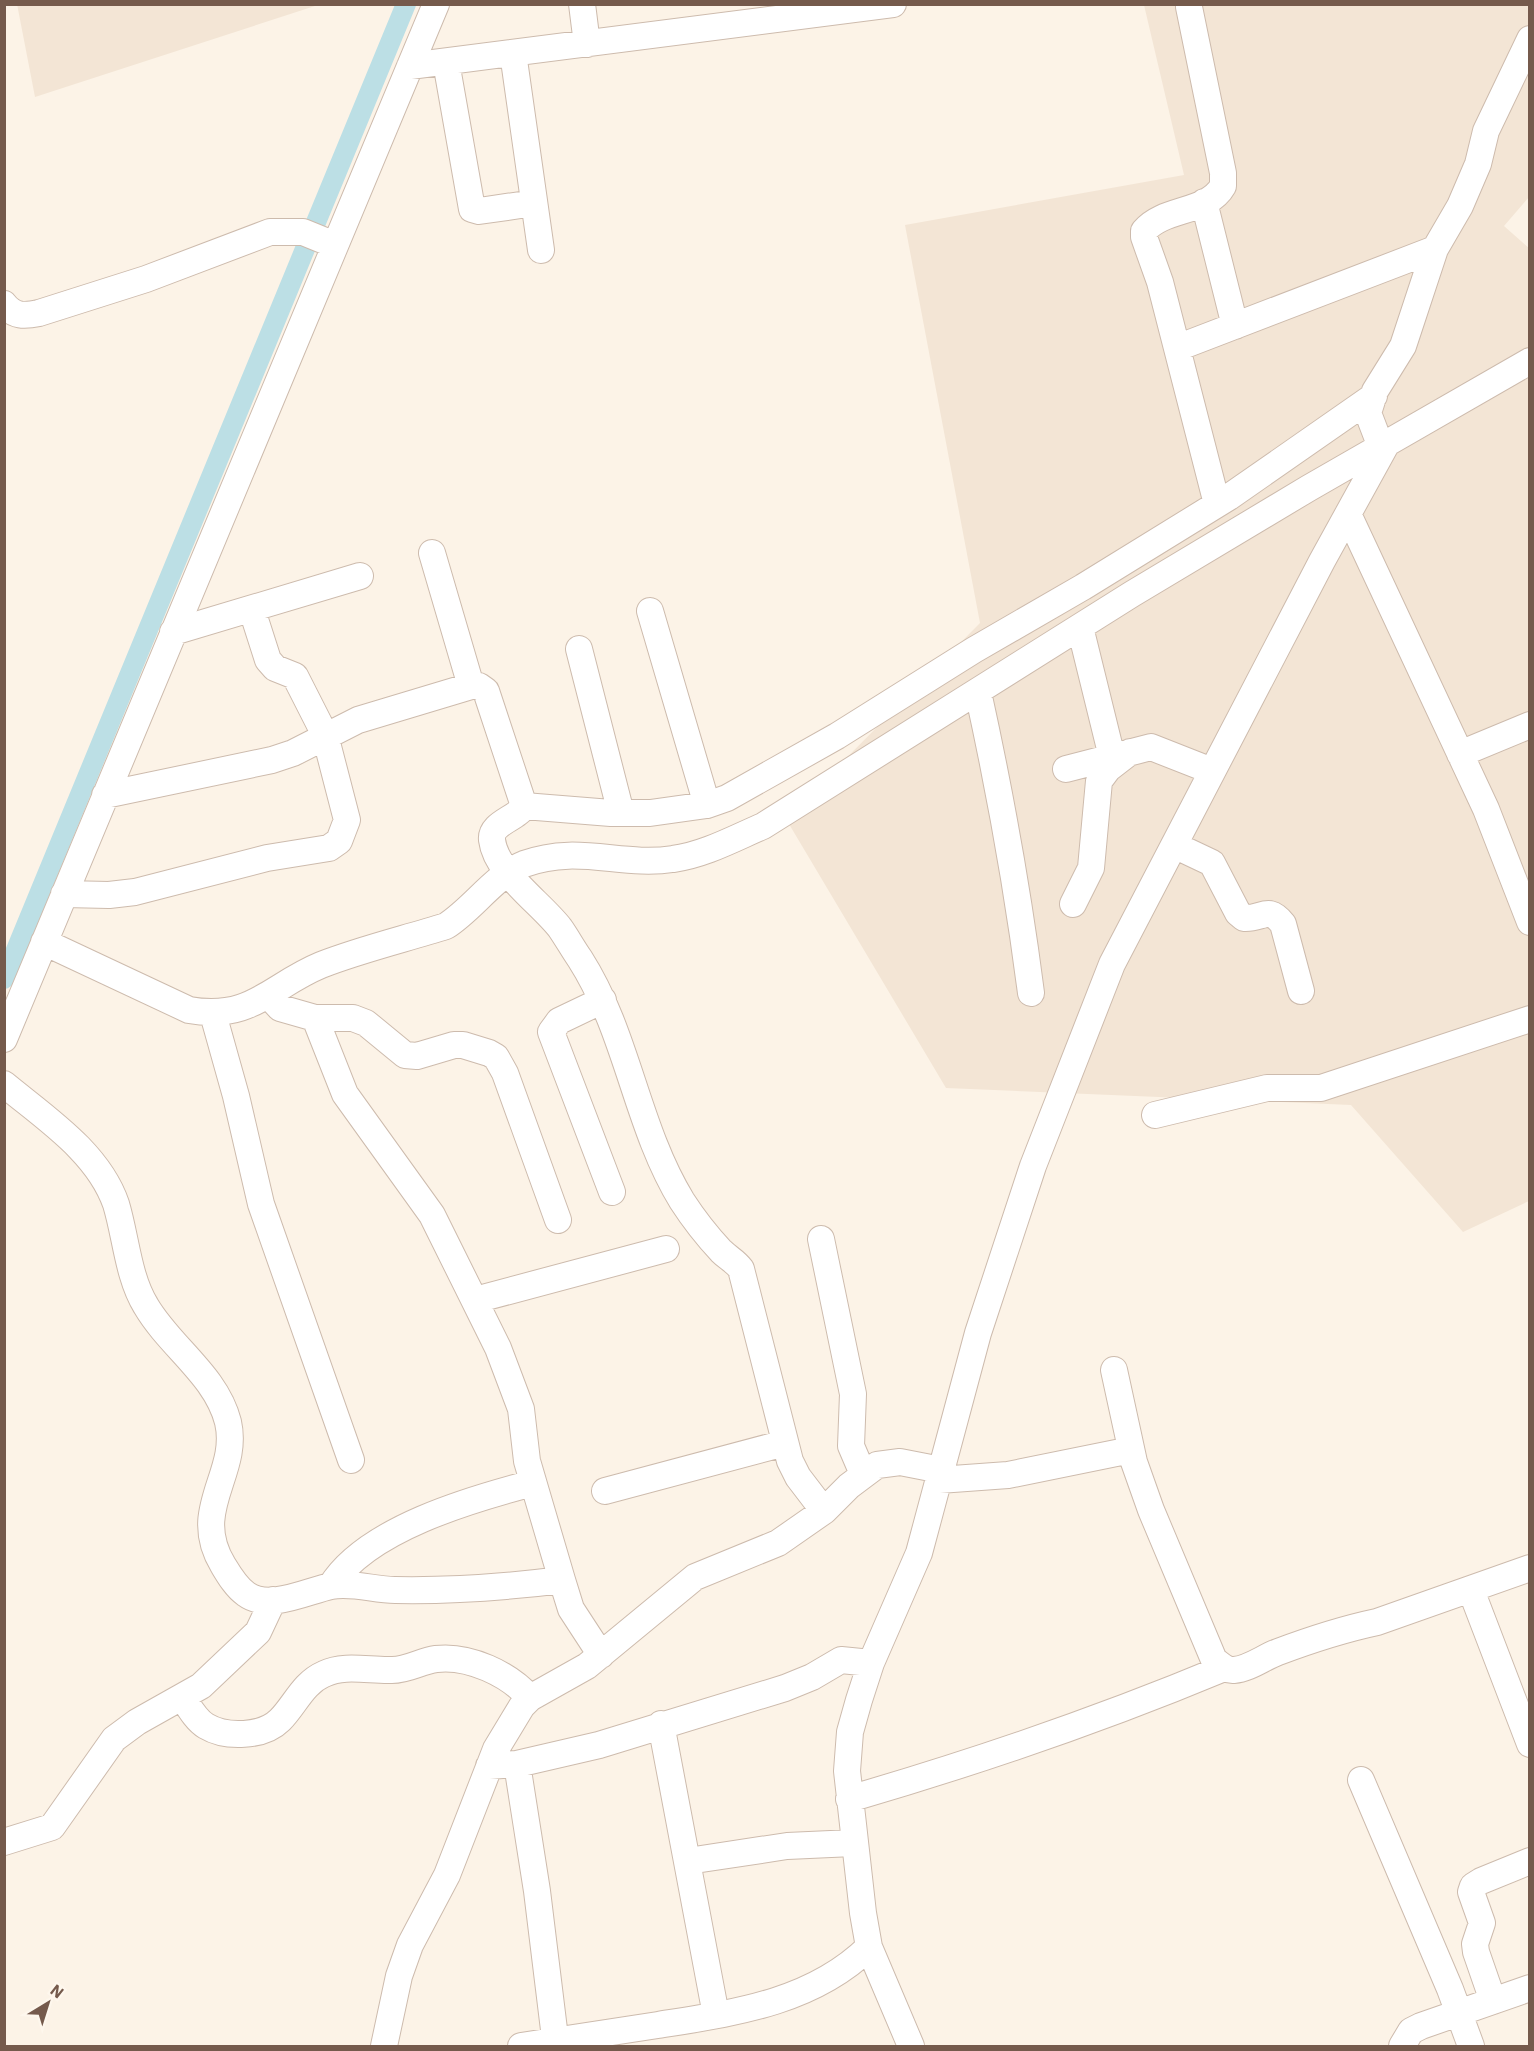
<svg xmlns="http://www.w3.org/2000/svg" width="1534" height="2051" font-family="'IBM Plex Sans',sans-serif">
	<style>
		.residential { fill: #f3e5d5 }
		.lines { fill: none; stroke-linecap: round; stroke-linejoin: round }
		.canal { stroke: #bcdfe5; stroke-width: 20 }
		.minor-casing { stroke: #cdbbad; stroke-width: 28 }
		.minor { stroke: #fff; stroke-width: 26 }
	</style>
	<rect width="100%" height="100%" fill="#fcf3e7"/>
	<path class="residential" d="M 17,4 L 318,4 L 318,5 L 35,97 Z
		M 1144,5 L 1529,5 L 1529,197 L 1504,226 L 1530,249 L 1529,1201 L 1463,1232 L 1351,1105 L 946,1088 L 786,819 L 980,623 L 905,225 L 1184,175 Z"/>
	<g class="lines">
		<path class="canal" d="M 4,979 L 406,4"/>
		<defs>
			<path id="minor" d="M 582,4 L 587,44
				M 1189,7 L 1223,173 L 1223,186 C 1207,214 1164,207 1144,231 L 1144,237 L 1160,282 L 1217,504
				M 513,53 L 541,250
				M 446,62 L 472,209 L 479,211 L 534,203
				M 410,66 L 893,4
				M 1204,202 L 1235,326
				M 4,304 C 14,317 25,316 39,313 L 146,279 L 270,232 L 303,232 L 335,245
				M 1177,348 L 1435,249
				M 1381,447 L 1368,413 L 1375,391 L 1403,346 L 1435,249 L 1460,206 L 1478,164 L 1486,131 L 1530,39
				M 1348,514 L 1486,809 L 1530,922
				M 432,553 L 471,686
				M 650,611 L 707,805
				M 1080,627 L 1112,757
				M 173,632 L 360,576
				M 579,649 L 621,813
				M 978,692 C 1000,792 1018,892 1031,993
				M 1460,754 L 1530,725
				M 1066,769 L 1151,747 L 1212,771
				M 105,795 L 272,760 L 293,753 L 358,720 L 471,686 L 479,686 L 486,691 L 524,806 C 517,819 490,823 492,840 C 496,873 541,903 560,928 C 567,938 573,949 580,959 C 628,1034 636,1126 682,1201 C 693,1218 707,1236 721,1251 C 728,1258 735,1261 741,1269 L 790,1461 L 798,1477 L 824,1511
				M 524,806 L 611,813 L 650,813 L 707,805 L 727,798 L 837,736 L 974,650 L 1083,587 L 1229,497 L 1374,396
				M 1174,845 L 1212,863 L 1238,913 L 1244,918 C 1263,919 1268,905 1283,924 L 1301,991
				M 64,894 L 109,895 L 135,892 L 267,858 L 329,848 L 339,841 L 347,820 L 325,735 L 295,676 L 275,668 L 268,660 L 252,610
				M 1073,904 L 1091,868 L 1099,781 L 1108,769 L 1130,752
				M 44,942 L 189,1010 C 252,1021 270,986 321,965 C 362,949 405,939 446,926 C 473,909 494,876 524,864 C 578,844 621,867 673,859 C 704,855 735,838 763,826 L 1132,594 L 1309,488 L 1530,361
				M 268,995 L 280,1008 L 315,1018 L 345,1094 L 432,1215 L 498,1348 L 521,1409 L 527,1461 L 562,1580 L 571,1609 L 601,1655
				M 603,1000 L 559,1021 L 551,1032 L 612,1192
				M 213,1014 L 236,1096 L 261,1204 L 351,1460
				M 315,1018 L 353,1018 L 366,1023 L 405,1055 L 417,1056 L 454,1045 L 463,1045 L 489,1053 L 496,1057 L 505,1073 L 558,1220
				M 4,1039 L 436,4
				M 4,1084 C 45,1118 98,1152 116,1204 C 126,1237 128,1277 146,1306 C 170,1347 216,1375 228,1422 C 240,1474 189,1509 223,1565 C 229,1575 236,1587 246,1594 C 269,1611 307,1591 331,1586 C 353,1582 374,1590 395,1590 C 450,1591 507,1587 562,1580
				M 1155,1115 L 1267,1088 L 1321,1088 L 1530,1019
				M 821,1239 L 853,1394 L 851,1446 L 863,1474
				M 475,1300 L 666,1249
				M 1114,1370 L 1134,1462 L 1151,1510 L 1214,1660 C 1220,1664 1226,1671 1234,1670 C 1249,1669 1264,1657 1278,1652 C 1310,1640 1344,1629 1377,1622 L 1530,1568
				M 939,1480 L 1008,1475 L 1131,1450
				M 605,1491 L 785,1443
				M 331,1586 C 366,1529 472,1499 533,1483
				M 1471,1590 L 1530,1744
				M 183,1698 C 189,1707 196,1720 206,1726 C 226,1738 263,1737 280,1720 C 295,1705 303,1683 324,1674 C 344,1664 370,1671 392,1670 C 408,1670 421,1661 436,1659 C 469,1655 509,1674 530,1698
				M 661,1724 L 716,2015
				M 517,1764 L 537,1891 L 556,2046
				M 489,1766 L 517,1764 L 599,1745 L 785,1688 L 812,1677 L 841,1660 L 871,1663
				M 1361,1780 L 1450,1989 L 1471,2046
				M 849,1799 C 976,1762 1102,1719 1224,1668
				M 4,1842 L 52,1827 L 114,1739 L 137,1722 L 201,1686 L 258,1632 L 273,1600
				M 688,1861 L 787,1846 L 853,1843
				M 1493,2001 L 1476,1952 L 1475,1944 L 1482,1923 L 1471,1892 L 1473,1886 L 1481,1881 L 1530,1861
				M 384,2046 L 399,1976 L 410,1945 L 447,1875 L 496,1749 L 522,1706 L 530,1698 L 587,1666 L 695,1577 L 778,1543 L 824,1511 L 849,1486 L 877,1465 L 900,1462 L 941,1470
				M 521,2046 C 567,2039 612,2032 658,2025 C 733,2013 812,2003 869,1947
				M 911,2046 L 869,1947 L 863,1913 L 847,1771 L 850,1732 L 859,1700 L 871,1663 L 919,1553 L 978,1333 L 1033,1166 L 1112,964 L 1322,561 L 1387,443
				M 1402,2046 L 1411,2031 L 1421,2026 L 1530,1988"/>
		</defs>
		<use href="#minor" class="minor-casing"/>
		<use href="#minor" class="minor"/>
	</g>
	<rect width="1534" height="2051" fill="none" stroke="#755a4c" stroke-width="12"/>
	<g transform="translate(48 2003) rotate(38)" stroke="#fef7ed" stroke-width="4.5" paint-order="stroke">
	<path d="M0-4.5L10 22L0 15L-10 22Z" fill="#755a4c"/>
	<text y="-9" font-size="16" font-weight="bold" text-anchor="middle" fill="#755a4c">N</text>
	</g>
</svg>
